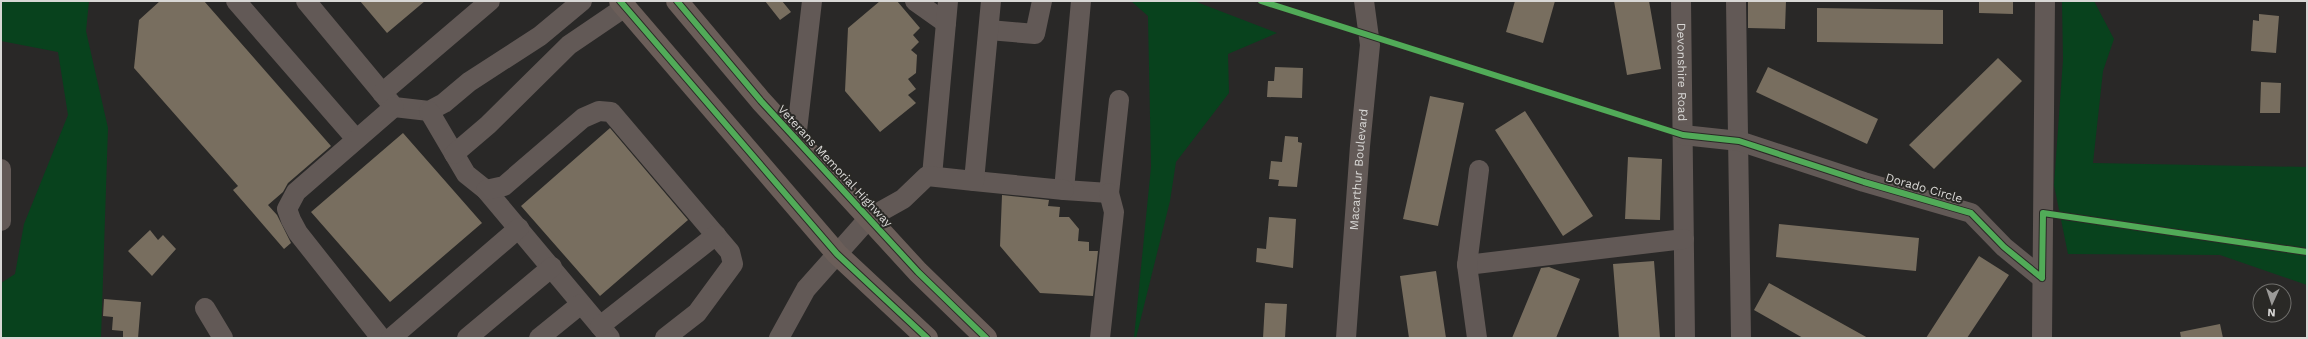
<svg xmlns="http://www.w3.org/2000/svg" width="2308" height="339" font-family="'Work Sans',sans-serif">
	<style>
		.green { fill: #08421d }
		.building { fill: #786e5f }
		.lines { fill: none; stroke-linecap: round; stroke-linejoin: round }
		.minor { stroke: #625956; stroke-width: 20 }
		.highway { stroke: #6b5e59; stroke-width: 22 }
		.cycleway-casing { stroke: #2a2926; stroke-width: 8 }
		.cycleway { stroke: #51ab58; stroke-width: 6 }
		.labels { text-anchor: middle; stroke-width: 4; stroke-linejoin: round; paint-order: stroke }
		.street-label { font-size: 12px; fill: #d8d7d5; stroke: #2a2926 }
	</style>
	<rect width="100%" height="100%" fill="#292827"/>
	<path class="green" d="M 1,1 L 89,1 L 86,31 L 108,128 L 101,338 L 1,338 L 1,283 L 15,274 L 24,224 L 68,115 L 58,52 L 1,41 Z
		M 1131,1 L 1194,1 L 1277,33 L 1228,54 L 1229,93 L 1176,162 L 1170,201 L 1136,338 L 1134,338 L 1151,167 L 1148,16 Z
		M 2062,1 L 2094,1 L 2114,39 L 2103,71 L 2093,163 L 2307,167 L 2307,285 L 2220,255 L 2068,254 L 2054,185 L 2063,60 Z"/>
	<path class="building" d="M 160,1 L 204,1 L 331,146 L 288,183 L 283,192 L 268,205 L 277,215 L 291,243 L 284,249 L 233,190 L 238,186 L 134,68 L 139,20 Z
		M 360,1 L 425,1 L 387,33 Z
		M 765,1 L 782,1 L 791,12 L 780,20 Z
		M 880,1 L 897,1 L 920,28 L 913,35 L 919,42 L 911,50 L 917,55 L 916,73 L 908,79 L 916,89 L 908,95 L 916,103 L 880,132 L 845,91 L 848,28 Z
		M 1515,1 L 1555,1 L 1543,43 L 1506,32 Z
		M 1614,1 L 1649,1 L 1661,69 L 1627,75 Z
		M 1748,1 L 1786,1 L 1785,29 L 1748,28 Z
		M 1979,1 L 2013,1 L 2013,14 L 1979,13 Z
		M 1817,8 L 1943,10 L 1943,44 L 1817,42 Z
		M 2259,14 L 2279,16 L 2276,53 L 2251,51 L 2253,20 L 2259,21 Z
		M 1998,58 L 2022,81 L 1934,169 L 1909,145 Z
		M 1275,67 L 1303,68 L 1302,98 L 1267,97 L 1268,81 L 1274,81 Z
		M 1768,67 L 1878,119 L 1867,144 L 1756,92 Z
		M 2261,82 L 2281,83 L 2280,113 L 2260,113 Z
		M 1430,96 L 1464,103 L 1438,226 L 1403,219 Z
		M 1525,111 L 1593,216 L 1563,236 L 1495,130 Z
		M 610,128 L 688,220 L 600,296 L 521,206 Z
		M 403,133 L 482,223 L 390,302 L 311,212 Z
		M 1285,136 L 1298,137 L 1298,142 L 1302,143 L 1297,187 L 1278,186 L 1279,180 L 1269,179 L 1271,161 L 1282,162 Z
		M 1628,157 L 1662,159 L 1660,220 L 1625,219 Z
		M 1002,195 L 1049,200 L 1048,206 L 1060,207 L 1059,217 L 1069,217 L 1079,229 L 1078,241 L 1089,242 L 1089,251 L 1098,251 L 1093,296 L 1040,293 L 1000,246 Z
		M 1269,217 L 1296,219 L 1293,268 L 1256,262 L 1257,248 L 1266,249 Z
		M 1779,224 L 1919,238 L 1916,271 L 1776,257 Z
		M 150,230 L 158,240 L 163,235 L 176,249 L 152,276 L 128,251 Z
		M 1979,256 L 2009,275 L 1967,338 L 1926,338 Z
		M 1654,261 L 1660,338 L 1619,338 L 1613,264 Z
		M 1549,267 L 1580,279 L 1556,338 L 1512,338 L 1541,268 Z
		M 1436,271 L 1446,338 L 1409,338 L 1400,276 Z
		M 1769,283 L 1868,338 L 1803,338 L 1754,310 Z
		M 104,299 L 141,302 L 138,338 L 123,338 L 123,331 L 112,330 L 113,317 L 103,316 Z
		M 1265,303 L 1287,304 L 1285,338 L 1263,338 Z
		M 2220,324 L 2223,338 L 2181,338 L 2180,332 Z"/>
	<g class="lines">
		<g class="minor">
			<path d="M 236,1 L 356,139"/>
			<path d="M 306,1 L 394,107 L 429,111 L 444,103 L 469,82 L 540,36 L 582,1"/>
			<path d="M 915,1 L 946,23"/>
			<path d="M 1081,1 L 1064,190 L 1109,193 L 1119,100"/>
			<path id="s1" d="M 1681,1 L 1685,338"/>
			<path d="M 1736,1 L 1741,338"/>
			<path d="M 989,30 L 1035,34 L 1042,1"/>
			<path d="M 382,93 L 490,1"/>
			<path d="M 429,111 L 466,174 L 486,190 L 610,338"/>
			<path d="M 1683,135 L 1739,141 L 1864,182 L 1971,213 L 2004,247 L 2042,278"/>
			<path d="M 796,139 L 812,1"/>
			<path d="M 454,154 L 488,125 L 569,45 L 625,7"/>
			<path d="M 1,169 L 1,221"/>
			<path d="M 932,176 L 948,1"/>
			<path d="M 974,181 L 1064,190"/>
			<path d="M 486,190 L 504,186 L 583,118 L 599,111 L 611,112 L 730,252 L 733,264 L 697,313 L 665,338"/>
			<path d="M 1467,265 L 1684,239"/>
			<path d="M 205,308 L 223,338"/>
			<path d="M 600,326 L 716,235"/>
			<path d="M 381,338 L 298,233 L 291,220 L 287,209 L 296,192 L 394,107"/>
			<path d="M 391,338 L 519,228"/>
			<path d="M 467,338 L 552,267"/>
			<path d="M 539,338 L 581,304"/>
			<path d="M 779,338 L 806,289 L 869,218 L 903,199 L 927,176 L 974,181 L 991,1"/>
			<path d="M 1100,338 L 1114,212 L 1109,193"/>
			<path id="s2" d="M 1346,338 L 1360,146 L 1370,45 L 1364,1"/>
			<path d="M 1477,338 L 1467,265 L 1479,170"/>
			<path d="M 2042,338 L 2045,1"/>
		</g>
		<path class="highway" d="M 620,1 L 837,254 L 927,338
			M 677,1 L 761,101 L 918,272 L 986,338"/>
		<defs>
			<path id="cycleway" d="M 620,1 L 837,254 L 927,338
				M 677,1 L 761,101 L 918,272 L 986,338
				M 1261,1 L 1683,135 L 1739,141 L 1864,182 L 1971,213 L 2004,247 L 2042,278
				M 2042,278 L 2043,213 L 2307,252"/>
		</defs>
		<use href="#cycleway" class="cycleway-casing"/>
		<use href="#cycleway" class="cycleway"/>
	</g>
	<g class="labels">
		<g class="street-label">
			<text dy="4" stroke="none"><textPath href="#s1" startOffset="71">Devonshire Road</textPath></text>
			<text transform="translate(835 166) rotate(47)" y="4">Veterans Memorial Highway</text>
			<text dy="4" stroke="none"><textPath href="#s2" startOffset="169">Macarthur Boulevard</textPath></text>
			<text transform="translate(1924 188) rotate(16)" y="4">Dorado Circle</text>
		</g>
	</g>
	<rect width="2308" height="339" fill="none" stroke="#d8d7d5" stroke-width="4"/>
	<g transform="translate(2272 303) rotate(183)"><circle r="19" fill="#2a2926" stroke="#706f6c"/>
	<path d="M0-3L7 15L0 10L-7 15Z" fill="#9b9a98"/>
	<text y="-6" font-size="11" font-weight="bold" text-anchor="middle" fill="#d8d7d5">N</text>
	</g>
</svg>
